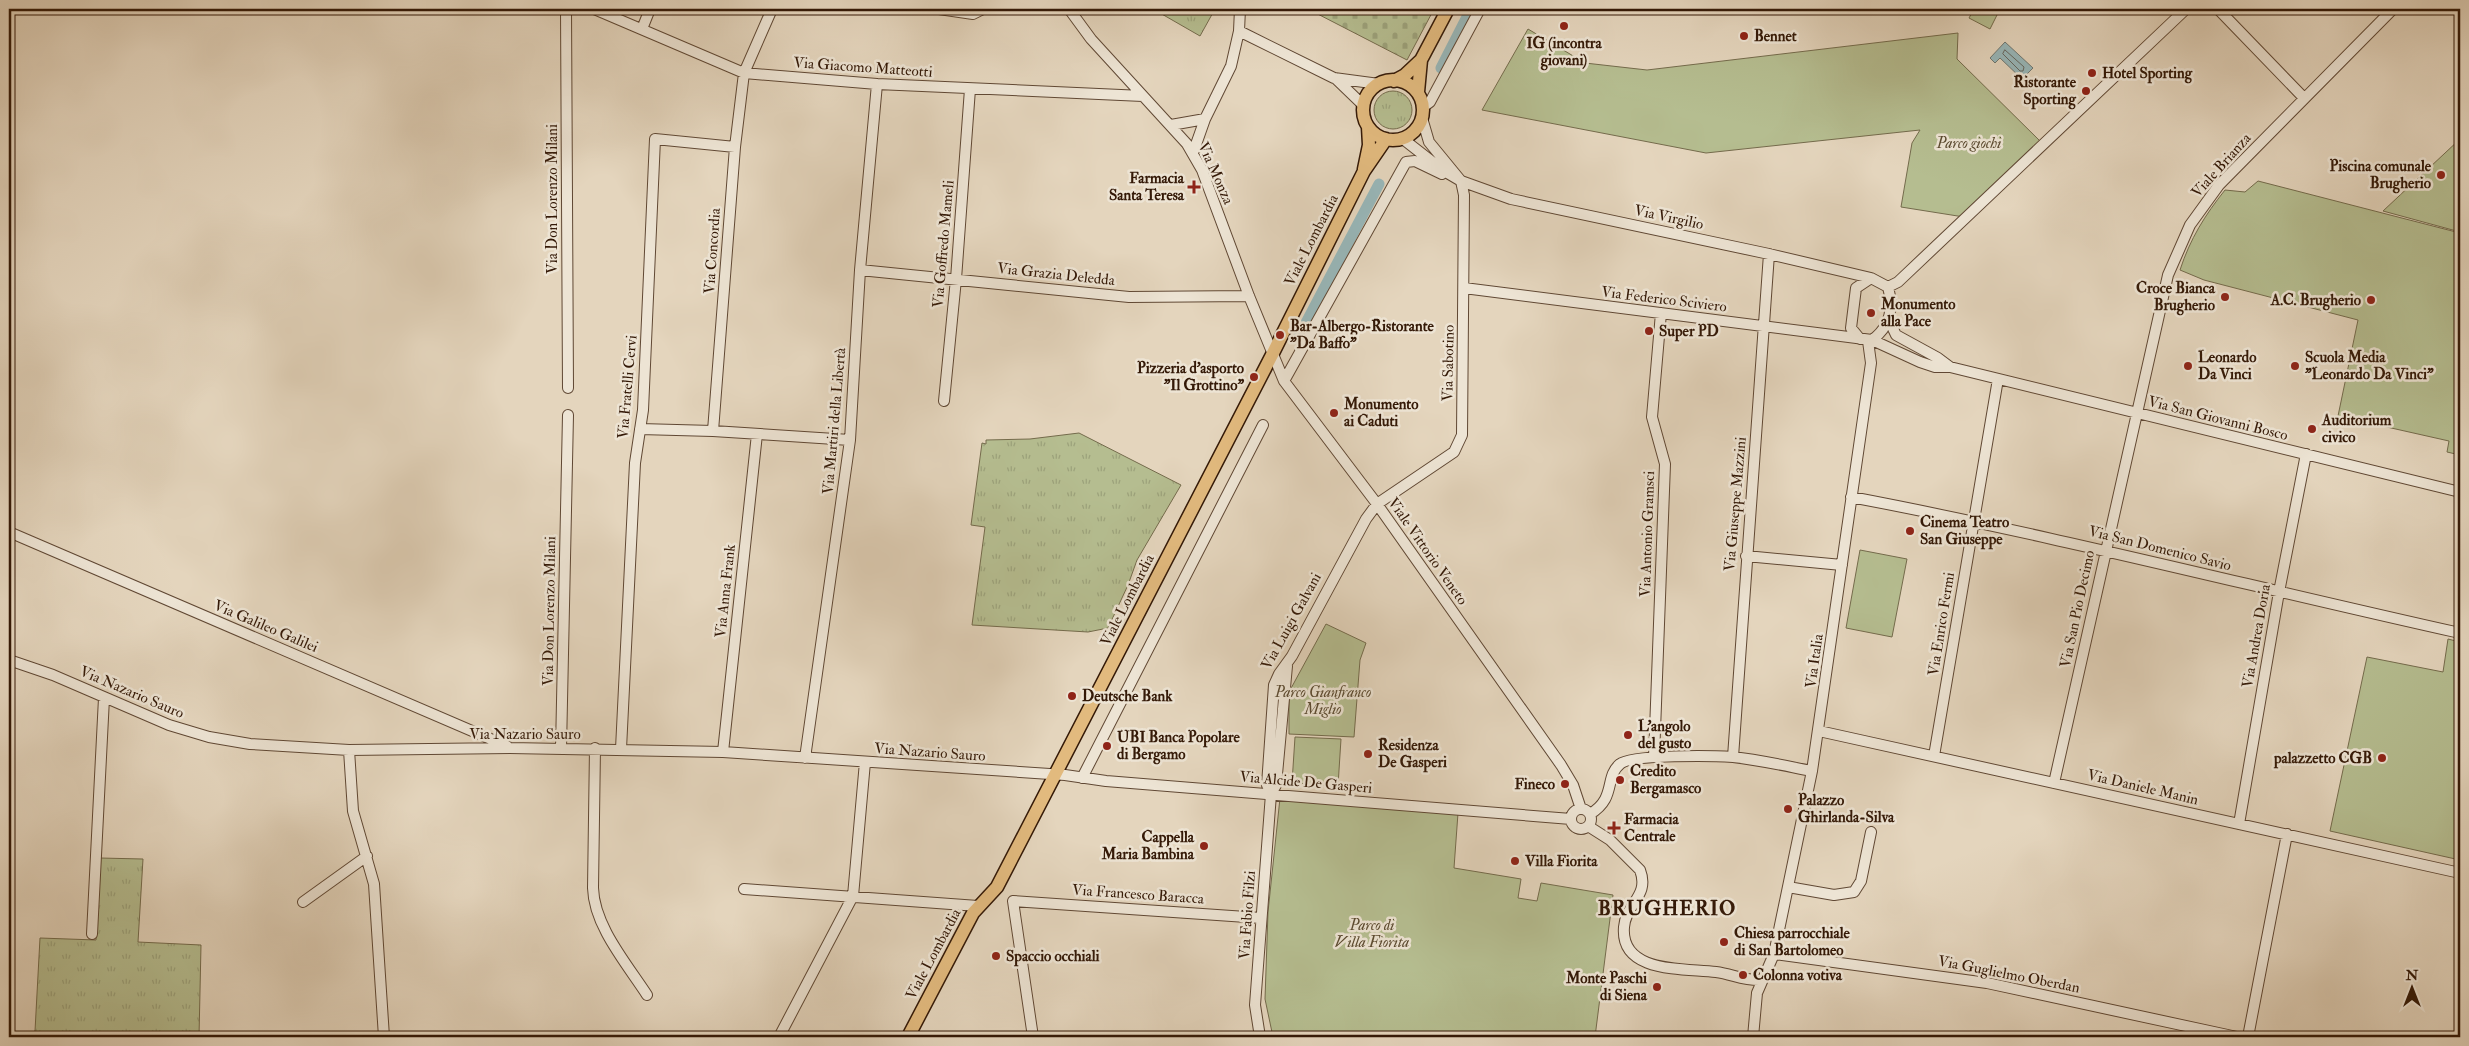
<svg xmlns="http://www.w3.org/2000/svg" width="2469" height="1046" font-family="'IM FELL Double Pica',serif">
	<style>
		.grass { fill: url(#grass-tufts); stroke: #746b4c }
		.cemetery { fill: url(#cemetery-stones); stroke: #746b4c }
		.green { fill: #b5bd90; stroke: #746b4c }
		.water { fill: #98b7b9; stroke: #707872 }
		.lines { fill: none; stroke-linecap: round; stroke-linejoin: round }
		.shore { stroke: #666860; stroke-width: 1 }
		.canal { stroke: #98b7b9; stroke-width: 11 }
		.minor-casing { stroke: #604834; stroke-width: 12 }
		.major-casing { stroke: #341907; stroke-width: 15 }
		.minor { stroke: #ede4d4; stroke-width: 10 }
		.major { stroke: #e2ba7e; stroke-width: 12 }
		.poi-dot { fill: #8f2418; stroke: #ede4d4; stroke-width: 2 }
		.labels { text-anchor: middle; stroke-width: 5; stroke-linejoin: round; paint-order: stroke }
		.poi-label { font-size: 15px; font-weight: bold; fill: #341907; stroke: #ede4d4; text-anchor: start }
		.street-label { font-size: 15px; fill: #341907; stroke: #ede4d4 }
		.park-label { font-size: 15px; font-style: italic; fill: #5b4a30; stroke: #ede4d4 }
		.district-label { font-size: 20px; font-weight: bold; letter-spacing: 1px; fill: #341907; stroke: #ede4d4 }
	</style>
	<defs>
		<pattern id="grass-tufts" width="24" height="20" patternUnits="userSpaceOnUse" patternTransform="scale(1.25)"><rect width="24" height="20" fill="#b5bd90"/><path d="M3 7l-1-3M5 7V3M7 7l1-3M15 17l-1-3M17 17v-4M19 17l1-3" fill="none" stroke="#9ca27b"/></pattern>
		<pattern id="cemetery-stones" width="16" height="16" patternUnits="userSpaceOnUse" patternTransform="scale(1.25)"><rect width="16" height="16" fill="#b5bd90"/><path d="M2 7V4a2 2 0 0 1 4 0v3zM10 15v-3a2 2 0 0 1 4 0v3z" fill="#9ca27b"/></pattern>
	</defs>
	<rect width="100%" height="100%" fill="#e4d5bd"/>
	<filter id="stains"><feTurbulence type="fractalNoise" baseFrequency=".004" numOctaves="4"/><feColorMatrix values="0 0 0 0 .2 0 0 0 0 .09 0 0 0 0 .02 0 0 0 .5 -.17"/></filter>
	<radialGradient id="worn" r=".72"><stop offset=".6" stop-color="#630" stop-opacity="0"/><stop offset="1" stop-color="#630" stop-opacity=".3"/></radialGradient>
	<path class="grass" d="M 1159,9 L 1215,9 L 1200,36 L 1160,13 Z
		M1374 110a19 19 0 1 1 38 0a19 19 0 1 1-38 0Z
		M 1079,433 L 1181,485 L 1137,560 L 1128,585 L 1108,628 L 1088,632 L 972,625 L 985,527 L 971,525 L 982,443 L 986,444 L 986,440 L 1030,439 Z
		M 100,858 L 143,859 L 138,942 L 201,945 L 199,1037 L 23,1037 L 35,1031 L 40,938 L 96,940 Z"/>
	<path class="cemetery" d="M 1308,9 L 1434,9 L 1407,60 Z"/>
	<path class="green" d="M 1974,9 L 2000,9 L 1990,29 L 1969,18 Z
		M 1528,29 L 1585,63 L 1647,70 L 1958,33 L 1957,59 L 2041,142 L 1964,217 L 1901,207 L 1912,143 L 1920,130 L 1706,153 L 1482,110 Z
		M 2460,139 L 2460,232 L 2383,211 Z
		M 2258,181 L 2460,233 L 2460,455 L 2447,452 L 2449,441 L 2338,416 L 2358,320 L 2204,280 L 2180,270 C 2190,239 2205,215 2225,190 L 2245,192 Z
		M 1860,550 L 1907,559 L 1892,637 L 1846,628 Z
		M 1326,624 L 1366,643 L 1360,660 L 1354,737 L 1289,734 L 1289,692 Z
		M 2448,639 L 2460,642 L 2460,860 L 2330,831 L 2367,657 L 2443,672 Z
		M 1295,737 L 1341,739 L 1338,786 L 1292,783 Z
		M 1280,798 L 1458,813 L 1454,868 L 1521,879 L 1518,898 L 1537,901 L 1541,883 L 1613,895 L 1595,1037 L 1273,1037 L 1265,999 L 1268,912 Z"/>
	<path class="water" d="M 2005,42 L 2033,68 L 2022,79 L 2000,58 L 1995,63 L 1990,58 Z"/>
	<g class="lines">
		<path class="shore" d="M 2005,50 L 2024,67 L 2023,71 L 2020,71 L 2003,54 Z"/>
		<path class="canal" d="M 1441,68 L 1471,9
			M 1298,338 L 1379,184"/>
		<defs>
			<path id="minor" d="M 566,9 L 568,388
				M 594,9 L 744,73 L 877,84 L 1143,96
				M 939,9 L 973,14 L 983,9
				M 1069,9 L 1091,39 L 1187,144 L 1202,170 L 1249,296 L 1284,381 L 1377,504 L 1561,765 L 1573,785 L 1581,809
				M 2218,9 L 2304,98
				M 642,29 L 650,9
				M 1239,31 L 1334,78 L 1379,84
				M 1335,78 L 1363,105
				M 1423,107 L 1430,102 L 1480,9
				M 1171,125 L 1205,119
				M 1403,139 L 1444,171 L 1461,181 L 1511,199 L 1769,254 L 1871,278
				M 1193,153 L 1205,119 L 1231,66 L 1239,31 L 1240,9
				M 860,270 L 1129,297 L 1249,296
				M 1888,287 L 1898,282 L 2186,9
				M 1464,288 L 1872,340 L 1920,362 L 1935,367 L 1950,367 L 2460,492
				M 1889,320 L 1896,335 L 1938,358 L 1950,367
				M 1860,339 L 1851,328 L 1856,288 L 1871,278 L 1888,287 C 1894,308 1890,327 1872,340
				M 1284,381 L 1406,162 L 1415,161 L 1442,174
				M 944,401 L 956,279 L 970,89
				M 640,429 L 713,431 L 850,440
				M 713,431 L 735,147 L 744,73 L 772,9
				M 1851,497 C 2056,536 2257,588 2460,633
				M 9,532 L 507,746
				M 1746,556 L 1842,565
				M 9,660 L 53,675 L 169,725 L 209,737 L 250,744 L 349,750 L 510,748 L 723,752 L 1065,775 L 1106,781 L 1571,819
				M 1819,731 L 2460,873
				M 595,748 L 593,888 C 594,926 627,964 647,995
				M 561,749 L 568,415
				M 621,749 L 635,463 L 643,410 L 655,139 L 735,147
				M 349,750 L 353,811 L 374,884 L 384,1037
				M 723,752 L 757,434
				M 1934,756 L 1998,379
				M 1654,757 L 1665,464 L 1652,417 L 1661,313
				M 1733,757 L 1769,254
				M 805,758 L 850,440 L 860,270 L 877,84
				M 1082,778 L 1263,425
				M 2054,783 L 2168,275 L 2190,225 L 2219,185 L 2393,9
				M 1271,794 L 1267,785 L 1274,685 L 1279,674 L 1292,656 L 1366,519 L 1377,504 L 1454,452 L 1462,435 L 1464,195 L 1461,181 L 1429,142 L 1422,118
				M1571 819a10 10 0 1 1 20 0a10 10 0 1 1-20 0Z
				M 1590,814 C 1617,798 1604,777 1620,764 C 1631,754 1716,756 1733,757 C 1760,760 1786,766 1812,771
				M 2239,824 L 2279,592 L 2306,454
				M 1588,826 L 1610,840 L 1640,870 C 1650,896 1626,903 1624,927 C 1620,974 1685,968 1716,972 C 1732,974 1744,981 1761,980
				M 1788,887 L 1834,895 L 1854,892 L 1861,881 L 1871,832
				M 744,889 L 978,906
				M 303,902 L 367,856
				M 92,934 L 104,698
				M 1774,954 L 1987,983 L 2237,1037
				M 779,1037 L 853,896 L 865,762
				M 1033,1037 L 1013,901 L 1261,918
				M 1260,1037 L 1255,1005 L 1271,794 L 1276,785 L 1287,666
				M 1753,1037 L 1757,993 L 1774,954 L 1812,771 L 1871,363 L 1868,341
				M 2248,1037 L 2287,834"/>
			<path id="major" d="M1363 110a30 30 0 1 1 60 0a30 30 0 1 1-60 0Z
				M 1394,81 L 1405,75 L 1421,60
				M 1418,92 L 1421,60 L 1448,9
				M 1364,169 L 1369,145 L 1368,127
				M 908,1037 L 973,913 L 997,887 L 1273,353 L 1364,171 L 1386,139"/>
		</defs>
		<use href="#minor" class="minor-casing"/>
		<use href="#major" class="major-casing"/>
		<use href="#minor" class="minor"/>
		<use href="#major" class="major"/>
	</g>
	<g class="poi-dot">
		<circle cx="1564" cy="26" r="5"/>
		<circle cx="1744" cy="36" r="5"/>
		<circle cx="2092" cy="73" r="5"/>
		<circle cx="2086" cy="91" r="5"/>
		<circle cx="2441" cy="175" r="5"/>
		<path d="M1191.5 179.5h5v5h5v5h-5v5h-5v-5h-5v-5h5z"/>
		<circle cx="2225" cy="297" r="5"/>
		<circle cx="2371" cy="300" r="5"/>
		<circle cx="1871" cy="313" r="5"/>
		<circle cx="1649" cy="331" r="5"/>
		<circle cx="1280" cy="335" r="5"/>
		<circle cx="2188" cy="366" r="5"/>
		<circle cx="2295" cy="366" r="5"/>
		<circle cx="1254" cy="377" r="5"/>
		<circle cx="1334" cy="413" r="5"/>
		<circle cx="2312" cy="429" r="5"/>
		<circle cx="1910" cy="531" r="5"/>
		<circle cx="1072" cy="696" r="5"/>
		<circle cx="1628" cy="735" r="5"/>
		<circle cx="1107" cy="746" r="5"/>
		<circle cx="1368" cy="754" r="5"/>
		<circle cx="2382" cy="758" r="5"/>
		<circle cx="1620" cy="780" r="5"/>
		<circle cx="1565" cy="784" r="5"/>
		<circle cx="1788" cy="809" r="5"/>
		<path d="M1611.5 820.5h5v5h5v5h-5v5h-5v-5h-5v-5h5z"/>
		<circle cx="1204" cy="846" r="5"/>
		<circle cx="1515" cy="861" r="5"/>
		<circle cx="1724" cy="942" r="5"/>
		<circle cx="996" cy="956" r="5"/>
		<circle cx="1743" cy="975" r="5"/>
		<circle cx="1657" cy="987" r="5"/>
	</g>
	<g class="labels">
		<g class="poi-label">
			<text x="1754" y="41">Bennet</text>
			<text x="1564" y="48" text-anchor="middle">IG (incontra<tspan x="1564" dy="17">giovani)</tspan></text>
			<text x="2102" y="78">Hotel Sporting</text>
			<text x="2076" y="87" text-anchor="end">Ristorante<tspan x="2076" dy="17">Sporting</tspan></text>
			<text x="2431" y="171" text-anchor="end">Piscina comunale<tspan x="2431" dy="17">Brugherio</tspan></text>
			<text x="1184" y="183" text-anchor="end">Farmacia<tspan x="1184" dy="17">Santa Teresa</tspan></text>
			<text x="2215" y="293" text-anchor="end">Croce Bianca<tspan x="2215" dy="17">Brugherio</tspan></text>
			<text x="2361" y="305" text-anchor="end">A.C. Brugherio</text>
			<text x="1881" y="309">Monumento<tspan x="1881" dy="17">alla Pace</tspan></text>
			<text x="1290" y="331">Bar-Albergo-Ristorante<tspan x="1290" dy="17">"Da Baffo"</tspan></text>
			<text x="1659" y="336">Super PD</text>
			<text x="2198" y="362">Leonardo<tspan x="2198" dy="17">Da Vinci</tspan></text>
			<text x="2305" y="362">Scuola Media<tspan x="2305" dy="17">"Leonardo Da Vinci"</tspan></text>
			<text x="1244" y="373" text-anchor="end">Pizzeria d'asporto<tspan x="1244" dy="17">"Il Grottino"</tspan></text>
			<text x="1344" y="409">Monumento<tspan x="1344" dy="17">ai Caduti</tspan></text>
			<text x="2322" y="425">Auditorium<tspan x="2322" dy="17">civico</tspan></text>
			<text x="1920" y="527">Cinema Teatro<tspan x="1920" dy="17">San Giuseppe</tspan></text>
			<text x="1082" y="701">Deutsche Bank</text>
			<text x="1638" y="731">L'angolo<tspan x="1638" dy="17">del gusto</tspan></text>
			<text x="1117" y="742">UBI Banca Popolare<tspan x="1117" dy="17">di Bergamo</tspan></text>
			<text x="1378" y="750">Residenza<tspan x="1378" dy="17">De Gasperi</tspan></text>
			<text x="2372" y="763" text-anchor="end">palazzetto CGB</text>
			<text x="1630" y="776">Credito<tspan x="1630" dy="17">Bergamasco</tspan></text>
			<text x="1555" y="789" text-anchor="end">Fineco</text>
			<text x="1798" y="805">Palazzo<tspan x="1798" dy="17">Ghirlanda-Silva</tspan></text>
			<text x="1624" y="824">Farmacia<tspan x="1624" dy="17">Centrale</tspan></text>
			<text x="1194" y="842" text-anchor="end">Cappella<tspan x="1194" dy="17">Maria Bambina</tspan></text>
			<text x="1525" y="866">Villa Fiorita</text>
			<text x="1734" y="938">Chiesa parrocchiale<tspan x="1734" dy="17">di San Bartolomeo</tspan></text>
			<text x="1006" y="961">Spaccio occhiali</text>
			<text x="1753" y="980">Colonna votiva</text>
			<text x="1647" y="983" text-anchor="end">Monte Paschi<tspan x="1647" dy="17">di Siena</tspan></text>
		</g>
		<g class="street-label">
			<text transform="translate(863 67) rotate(4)" y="5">Via Giacomo Matteotti</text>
			<text transform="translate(2221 165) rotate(-48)" y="5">Viale Brianza</text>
			<text transform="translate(1216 173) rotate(66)" y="5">Via Monza</text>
			<text transform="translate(552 199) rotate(-90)" y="5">Via Don Lorenzo Milani</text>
			<text transform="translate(1669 217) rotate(12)" y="5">Via Virgilio</text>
			<text transform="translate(1311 240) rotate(-63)" y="5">Viale Lombardia</text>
			<text transform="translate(943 244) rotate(-85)" y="5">Via Goffredo Mameli</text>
			<text transform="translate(712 251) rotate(-86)" y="5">Via Concordia</text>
			<text transform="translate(1056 274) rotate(6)" y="5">Via Grazia Deledda</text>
			<text transform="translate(1664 299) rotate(7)" y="5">Via Federico Sciviero</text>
			<text transform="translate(1448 363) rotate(-89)" y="5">Via Sabotino</text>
			<text transform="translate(627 387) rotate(-85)" y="5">Via Fratelli Cervi</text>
			<text transform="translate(2218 418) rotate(14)" y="5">Via San Giovanni Bosco</text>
			<text transform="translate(834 421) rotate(-85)" y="5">Via Martiri della Libertà</text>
			<text transform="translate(1735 504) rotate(-85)" y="5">Via Giuseppe Mazzini</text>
			<text transform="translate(1647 534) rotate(-88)" y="5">Via Antonio Gramsci</text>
			<text transform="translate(2160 548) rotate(14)" y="5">Via San Domenico Savio</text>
			<text transform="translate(1428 551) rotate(55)" y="5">Viale Vittorio Veneto</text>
			<text transform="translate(725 591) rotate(-84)" y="5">Via Anna Frank</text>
			<text transform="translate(1127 600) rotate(-63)" y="5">Viale Lombardia</text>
			<text transform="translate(2077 609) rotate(-78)" y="5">Via San Pio Decimo</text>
			<text transform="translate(549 611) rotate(-89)" y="5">Via Don Lorenzo Milani</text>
			<text transform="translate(1291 621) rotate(-61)" y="5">Via Luigi Galvani</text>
			<text transform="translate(1941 624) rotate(-81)" y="5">Via Enrico Fermi</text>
			<text transform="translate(266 626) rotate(23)" y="5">Via Galileo Galilei</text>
			<text transform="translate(2256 636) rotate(-80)" y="5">Via Andrea Doria</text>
			<text transform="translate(1814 661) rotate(-82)" y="5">Via Italia</text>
			<text transform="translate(132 692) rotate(23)" y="5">Via Nazario Sauro</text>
			<text x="525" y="739">Via Nazario Sauro</text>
			<text transform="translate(930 752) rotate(4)" y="5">Via Nazario Sauro</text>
			<text transform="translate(1306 782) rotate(5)" y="5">Via Alcide De Gasperi</text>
			<text transform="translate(2143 787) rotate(13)" y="5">Via Daniele Manin</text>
			<text transform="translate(1138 894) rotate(4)" y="5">Via Francesco Baracca</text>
			<text transform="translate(1247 915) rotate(-86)" y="5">Via Fabio Filzi</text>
			<text transform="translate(933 954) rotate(-62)" y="5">Viale Lombardia</text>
			<text transform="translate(2009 974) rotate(11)" y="5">Via Guglielmo Oberdan</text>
		</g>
		<g class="park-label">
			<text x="1969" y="148">Parco giochi</text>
			<text x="1323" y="697">Parco Gianfranco<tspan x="1323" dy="17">Miglio</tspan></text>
			<text x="1372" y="930">Parco di<tspan x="1372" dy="17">Villa Fiorita</tspan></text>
		</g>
		<g class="district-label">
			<text x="1667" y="915">BRUGHERIO</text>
		</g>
	</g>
	<rect width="2469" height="1046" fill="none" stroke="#e4d5bd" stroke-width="30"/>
	<rect x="10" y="10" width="2449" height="1026" fill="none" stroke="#341907" stroke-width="2.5"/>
	<rect x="15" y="15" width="2439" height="1016" fill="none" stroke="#341907"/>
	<g transform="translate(2412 988)" stroke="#ede4d4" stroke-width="4" paint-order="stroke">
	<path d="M0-4L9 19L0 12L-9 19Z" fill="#341907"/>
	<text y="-8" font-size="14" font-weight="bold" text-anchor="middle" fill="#341907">N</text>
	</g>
	<rect width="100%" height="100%" filter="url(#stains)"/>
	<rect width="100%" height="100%" fill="url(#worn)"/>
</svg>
